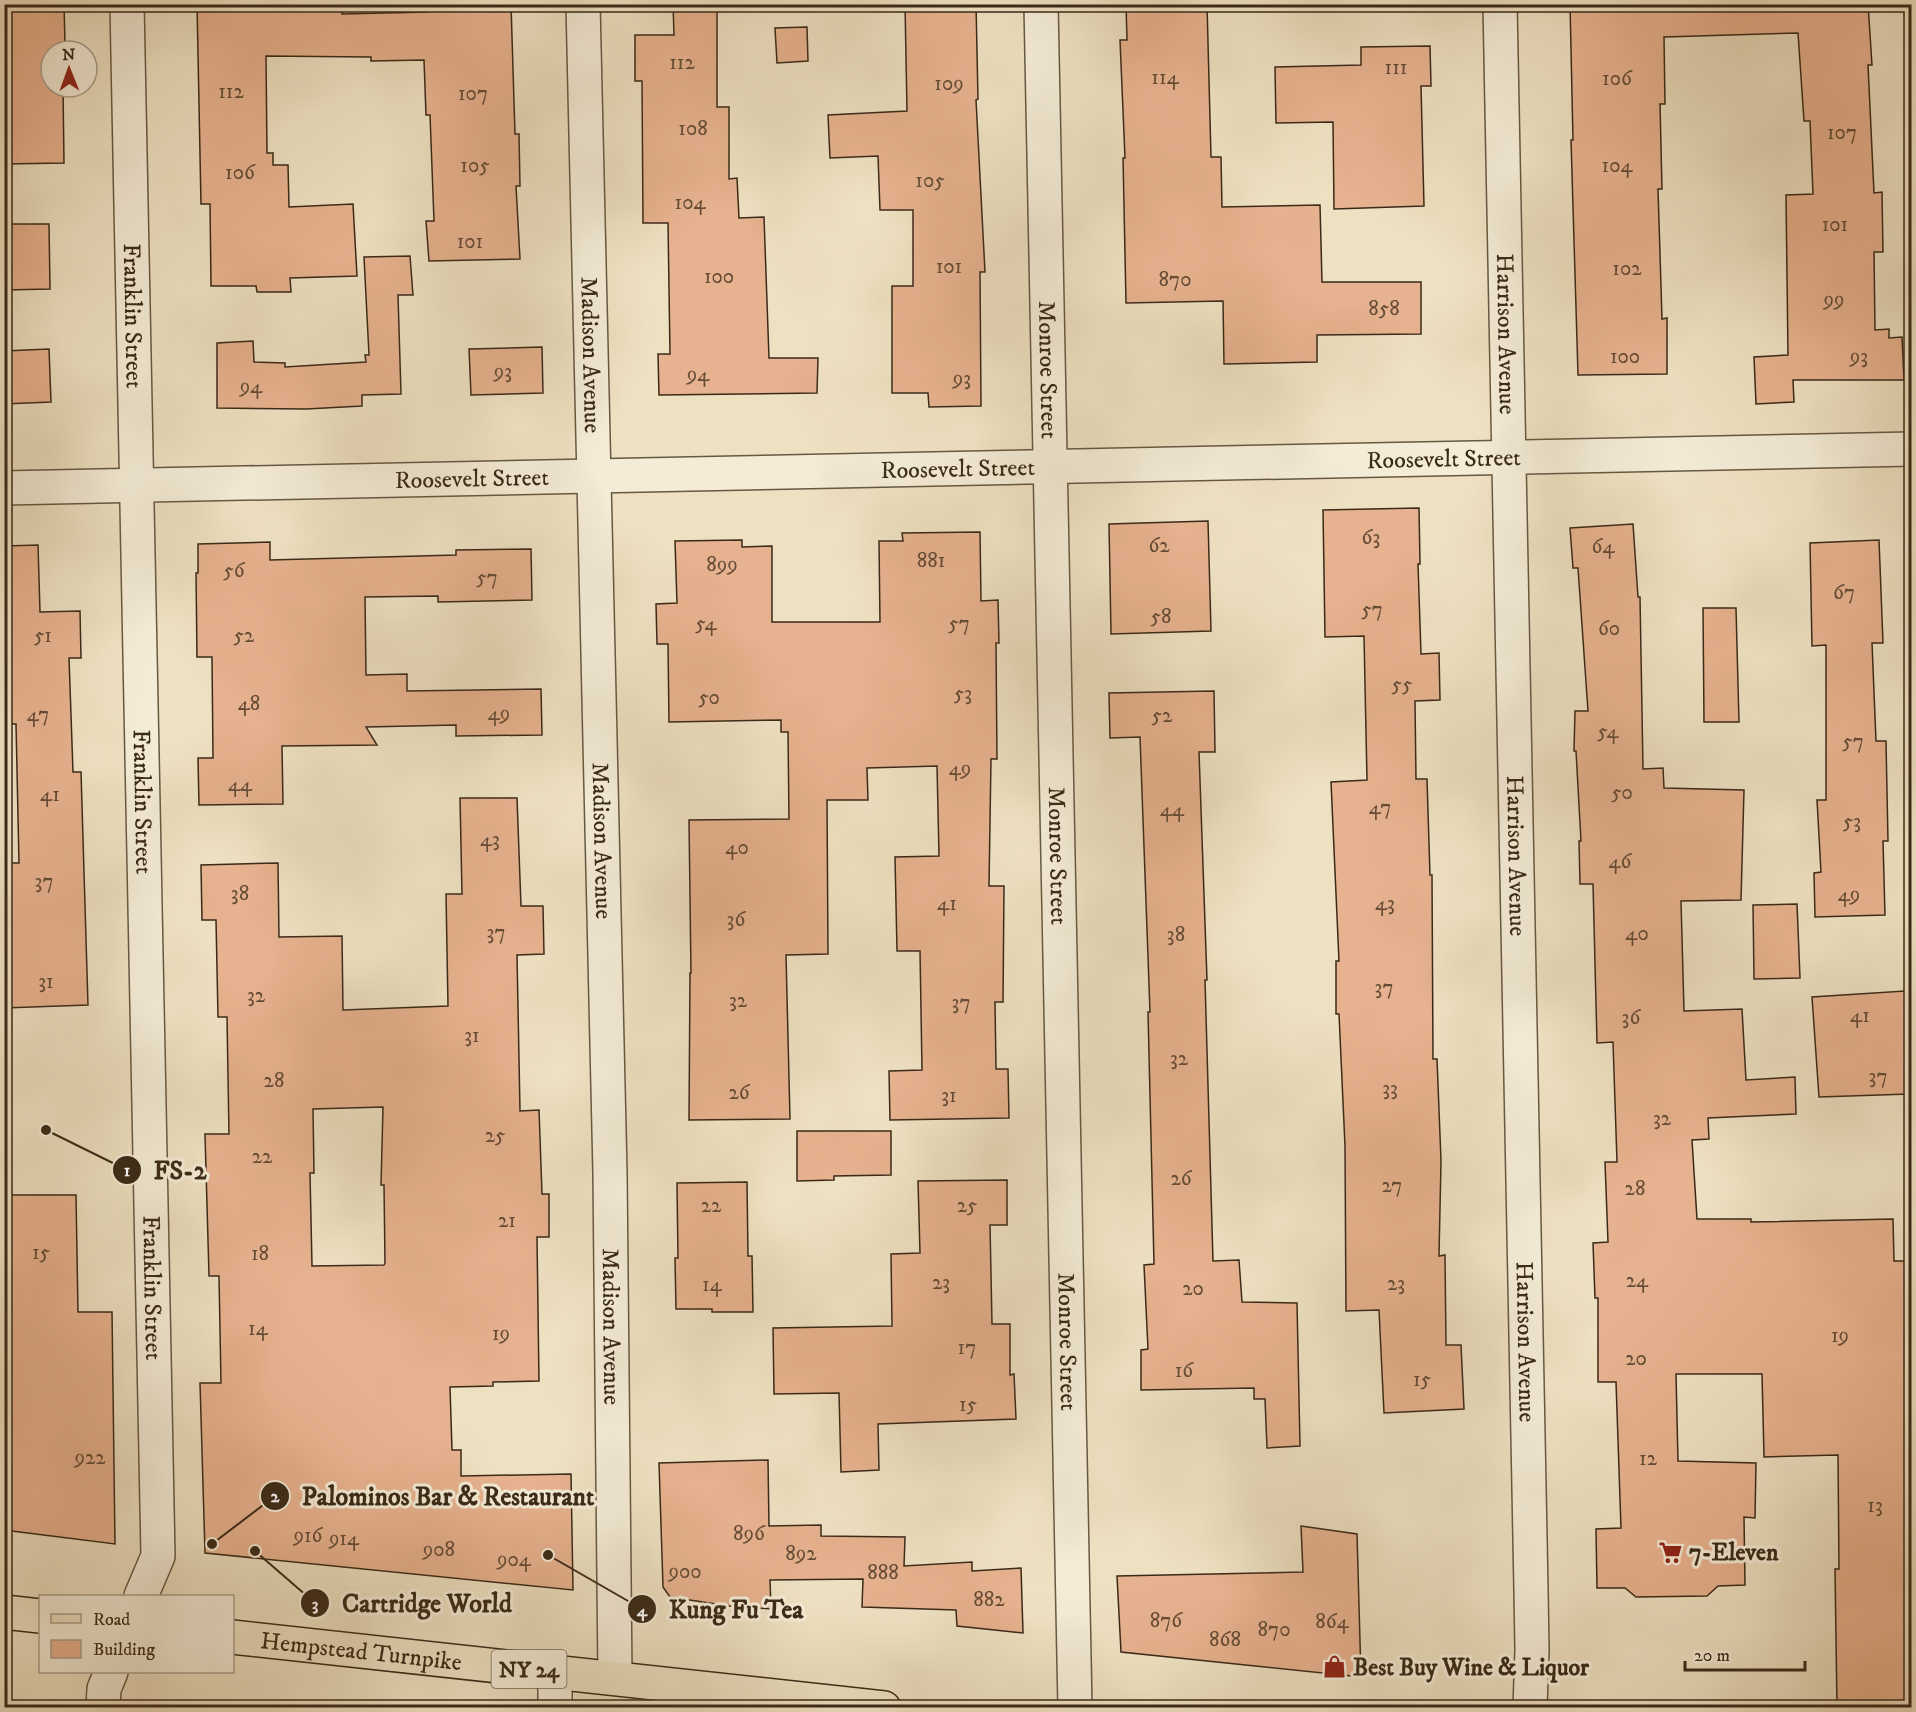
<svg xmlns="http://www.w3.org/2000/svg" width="1916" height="1712" font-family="'IM FELL DW Pica',serif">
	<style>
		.building { fill: #e7b28f; stroke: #3a2a18; stroke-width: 1.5; fill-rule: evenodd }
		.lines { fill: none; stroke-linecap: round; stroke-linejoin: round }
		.minor-casing { stroke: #675842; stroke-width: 36 }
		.major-casing { stroke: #3a2a18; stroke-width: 36 }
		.minor { stroke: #f4ecd7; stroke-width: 33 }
		.major { stroke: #eee1c2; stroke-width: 33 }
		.labels { text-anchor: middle; stroke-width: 6; stroke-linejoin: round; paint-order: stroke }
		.number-label { font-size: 21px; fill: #654c36 }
		.shield { fill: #f4ecd7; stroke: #726451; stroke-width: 1.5 }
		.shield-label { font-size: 22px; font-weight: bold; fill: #3a2a18 }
		.street-label { font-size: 24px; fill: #3a2a18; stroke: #f4ecd7 }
		.poi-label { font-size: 24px; font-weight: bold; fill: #3a2a18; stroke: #f4ecd7; text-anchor: start }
		.leader { fill: none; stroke: #3a2a18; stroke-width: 2 }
		.callout-dot { fill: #3a2a18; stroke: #f4ecd7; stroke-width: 2 }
		.mark-label { font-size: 18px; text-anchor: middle; font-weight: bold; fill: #fff }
		.callout-label { font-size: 26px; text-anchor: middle; font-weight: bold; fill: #3a2a18; stroke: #f4ecd7; stroke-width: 6; stroke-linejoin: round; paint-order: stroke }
	</style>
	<rect width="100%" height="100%" fill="#eee1c2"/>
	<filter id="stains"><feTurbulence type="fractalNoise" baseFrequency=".00333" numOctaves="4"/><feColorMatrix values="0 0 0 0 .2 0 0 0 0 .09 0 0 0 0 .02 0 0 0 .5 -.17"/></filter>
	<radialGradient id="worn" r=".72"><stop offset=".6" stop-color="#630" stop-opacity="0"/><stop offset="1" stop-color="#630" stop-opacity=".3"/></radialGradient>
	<path class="building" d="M 4,4 L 64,4 L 65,44 L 63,44 L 63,51 L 51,51 L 51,87 L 63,87 L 64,163 L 4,164 Z
		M 197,4 L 280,4 L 281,10 L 342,7 L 342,14 L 428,12 L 427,4 L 511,4 L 515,134 L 519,134 L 520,186 L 516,186 L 520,259 L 429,261 L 426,221 L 434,221 L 430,115 L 426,115 L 424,60 L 371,61 L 371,57 L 266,56 L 267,153 L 273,153 L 273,165 L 288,165 L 289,207 L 353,204 L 357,276 L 290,278 L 291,292 L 257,292 L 256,286 L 211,286 L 210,204 L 201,204 Z
		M 673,4 L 717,4 L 717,107 L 729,107 L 729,179 L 737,178 L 739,218 L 764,217 L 769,358 L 818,358 L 817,393 L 659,395 L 658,354 L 670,354 L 668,223 L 643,223 L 642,81 L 635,81 L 635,35 L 674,35 Z
		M 905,4 L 976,4 L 978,99 L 976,100 L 985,272 L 980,272 L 981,406 L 929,407 L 928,393 L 892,393 L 892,286 L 913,286 L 913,210 L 880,210 L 878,156 L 830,158 L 828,115 L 907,111 Z
		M 1126,4 L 1207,4 L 1211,157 L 1221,157 L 1222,207 L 1320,205 L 1322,282 L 1421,282 L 1421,334 L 1317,335 L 1317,362 L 1224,364 L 1223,301 L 1126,303 L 1123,158 L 1125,158 L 1120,40 L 1127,40 Z
		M 1570,4 L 1868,4 L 1872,65 L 1868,65 L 1874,193 L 1882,192 L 1883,252 L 1874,252 L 1875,330 L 1889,329 L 1889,338 L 1902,337 L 1904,380 L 1793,380 L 1794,402 L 1756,404 L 1754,357 L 1788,355 L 1786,195 L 1813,194 L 1810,121 L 1804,121 L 1798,33 L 1664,37 L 1665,104 L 1660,104 L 1662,189 L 1658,189 L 1662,319 L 1667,318 L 1667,374 L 1578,375 L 1571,140 L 1573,140 Z
		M 807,27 L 808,61 L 777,63 L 775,28 Z
		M 1430,46 L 1431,86 L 1421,86 L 1424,206 L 1334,209 L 1333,122 L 1276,123 L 1275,67 L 1361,65 L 1361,47 Z
		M 4,224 L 49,224 L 50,289 L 4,290 Z
		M 410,256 L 413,295 L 398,295 L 401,394 L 362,395 L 362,406 L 306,409 L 217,408 L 217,343 L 253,341 L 254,362 L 285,363 L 285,367 L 366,362 L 365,355 L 369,355 L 364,257 Z
		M 542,347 L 543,393 L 471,395 L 469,349 Z
		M 49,349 L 51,402 L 4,404 L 4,351 Z
		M 1419,508 L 1420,564 L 1418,564 L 1421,654 L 1439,653 L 1440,700 L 1415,701 L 1416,779 L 1427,779 L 1430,875 L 1432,875 L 1433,1059 L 1437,1059 L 1441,1161 L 1439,1256 L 1445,1255 L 1446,1345 L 1461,1345 L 1464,1409 L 1384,1413 L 1379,1310 L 1346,1311 L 1345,1146 L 1339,1014 L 1336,1014 L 1336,961 L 1339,961 L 1331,782 L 1367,780 L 1364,636 L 1325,637 L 1323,510 Z
		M 1208,521 L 1211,631 L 1111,634 L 1109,524 Z
		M 1633,524 L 1638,597 L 1640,597 L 1643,769 L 1663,768 L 1664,788 L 1744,790 L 1741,900 L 1681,901 L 1684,1011 L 1742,1009 L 1746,1080 L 1795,1077 L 1796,1114 L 1708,1118 L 1709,1139 L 1692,1140 L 1697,1219 L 1751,1219 L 1751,1222 L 1893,1219 L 1894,1261 L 1910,1261 L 1911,1707 L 1837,1707 L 1835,1569 L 1839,1569 L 1838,1455 L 1764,1457 L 1762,1374 L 1676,1374 L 1678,1461 L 1756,1463 L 1755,1518 L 1744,1517 L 1745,1585 L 1718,1586 L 1707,1596 L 1636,1597 L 1625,1588 L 1597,1588 L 1596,1529 L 1621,1528 L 1616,1382 L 1598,1382 L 1598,1298 L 1595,1298 L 1593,1243 L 1608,1242 L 1605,1162 L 1617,1162 L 1613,1042 L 1597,1043 L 1593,884 L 1580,884 L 1579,841 L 1581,841 L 1576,751 L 1574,751 L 1575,711 L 1588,711 L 1578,568 L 1573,568 L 1570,528 Z
		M 980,532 L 981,601 L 998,600 L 999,643 L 996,643 L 997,759 L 991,759 L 989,886 L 1004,886 L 1003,1002 L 995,1002 L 996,1069 L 1008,1069 L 1009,1118 L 890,1120 L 889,1071 L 922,1070 L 920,951 L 897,951 L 895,857 L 939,856 L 937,766 L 867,768 L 868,800 L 827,800 L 828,954 L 786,955 L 790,1119 L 689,1120 L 690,973 L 691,973 L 689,820 L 789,819 L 788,732 L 781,732 L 781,720 L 669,722 L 668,644 L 657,644 L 656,604 L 677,603 L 675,541 L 742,540 L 742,547 L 772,546 L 772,622 L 880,622 L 879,541 L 903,541 L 902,533 Z
		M 1879,540 L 1883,643 L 1872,643 L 1876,741 L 1886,741 L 1888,841 L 1883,841 L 1885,915 L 1815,917 L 1814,873 L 1821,872 L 1817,800 L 1826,800 L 1826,645 L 1812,646 L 1810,543 Z
		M 270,542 L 270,560 L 456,555 L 456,550 L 531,549 L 532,600 L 438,602 L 438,596 L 365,597 L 366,675 L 407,674 L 407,691 L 541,689 L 542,735 L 456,736 L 456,725 L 366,727 L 377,745 L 282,746 L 283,804 L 199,805 L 198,758 L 213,758 L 212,657 L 197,657 L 196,573 L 198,573 L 198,544 Z
		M 38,545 L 40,612 L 80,611 L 81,658 L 69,658 L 73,772 L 81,772 L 88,1005 L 4,1008 L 4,863 L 19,863 L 16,724 L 4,724 L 4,546 Z
		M 1703,608 L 1736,608 L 1739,722 L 1704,722 Z
		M 1214,691 L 1215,752 L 1199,752 L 1207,980 L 1205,980 L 1213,1261 L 1239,1260 L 1242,1302 L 1297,1303 L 1300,1446 L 1267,1448 L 1265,1399 L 1254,1399 L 1254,1388 L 1141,1390 L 1141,1350 L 1148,1349 L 1144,1265 L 1154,1264 L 1148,1012 L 1150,1012 L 1140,737 L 1110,738 L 1109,693 Z
		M 460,798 L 517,798 L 521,906 L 543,906 L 544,954 L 517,955 L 520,1111 L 539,1110 L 542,1194 L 549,1194 L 549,1237 L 537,1237 L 539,1381 L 493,1382 L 493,1386 L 450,1387 L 452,1450 L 461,1450 L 461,1476 L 571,1474 L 573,1590 L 205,1553 L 200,1383 L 221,1383 L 219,1276 L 209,1276 L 205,1134 L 229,1134 L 227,1017 L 218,1017 L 216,920 L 202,920 L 201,865 L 278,863 L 279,937 L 342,936 L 343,1010 L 448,1006 L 446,894 L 462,894 ZM 383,1107 L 381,1185 L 384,1185 L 385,1263 L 384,1265 L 312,1266 L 310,1173 L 314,1173 L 313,1109 Z
		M 1797,904 L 1800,978 L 1754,979 L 1753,905 Z
		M 1905,991 L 1909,1094 L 1819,1097 L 1812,997 Z
		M 797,1131 L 891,1131 L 891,1175 L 834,1176 L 834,1180 L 797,1181 Z
		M 1007,1180 L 1007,1225 L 990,1225 L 992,1324 L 1010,1324 L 1010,1375 L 1014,1374 L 1016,1419 L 878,1424 L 879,1470 L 841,1472 L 839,1393 L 774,1394 L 773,1328 L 892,1326 L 891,1254 L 920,1253 L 918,1181 Z
		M 747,1182 L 748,1256 L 752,1256 L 753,1312 L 712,1312 L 712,1309 L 676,1309 L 675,1258 L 678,1258 L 677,1183 Z
		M 4,1195 L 76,1195 L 78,1312 L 112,1312 L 115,1544 L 4,1530 L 4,1418 L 8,1418 L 4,1309 Z
		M 768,1460 L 769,1526 L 821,1525 L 821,1536 L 905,1537 L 904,1566 L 972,1562 L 972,1571 L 1021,1568 L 1023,1633 L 957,1626 L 956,1610 L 862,1607 L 863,1579 L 770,1580 L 771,1609 L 729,1606 L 670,1597 L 663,1587 L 659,1463 Z
		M 1301,1526 L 1357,1534 L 1361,1677 L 1121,1652 L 1117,1576 L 1303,1572 Z"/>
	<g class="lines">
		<defs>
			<g id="minor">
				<path id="s1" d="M 127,4 L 158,1556 L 141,1596"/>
				<path id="s2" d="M 583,4 L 610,1173 L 615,1678"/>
				<path id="s3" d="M 1041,4 L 1075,1708"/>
				<path id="s4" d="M 1500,4 L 1531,1590 L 1532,1650 L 1530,1708"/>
				<path id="s5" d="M 4,488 L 1912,449"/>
				<path d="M 103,1708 L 104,1689 L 111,1672"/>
				<path d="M 555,1708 L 555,1672"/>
			</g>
			<g id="major">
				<path d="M 4,1612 L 40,1616"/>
				<path id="s6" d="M 232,1637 L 884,1708"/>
			</g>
		</defs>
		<use href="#minor" class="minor-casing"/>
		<use href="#major" class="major-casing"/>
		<use href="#minor" class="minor"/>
		<use href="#major" class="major"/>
	</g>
	<defs>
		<symbol id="supermarket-bare" viewBox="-9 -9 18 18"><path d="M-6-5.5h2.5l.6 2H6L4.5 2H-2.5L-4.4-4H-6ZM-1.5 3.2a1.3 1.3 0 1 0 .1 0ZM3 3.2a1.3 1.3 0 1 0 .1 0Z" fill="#8f2418" stroke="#f4ecd7" stroke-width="2.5" paint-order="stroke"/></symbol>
		<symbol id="shop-bare" viewBox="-9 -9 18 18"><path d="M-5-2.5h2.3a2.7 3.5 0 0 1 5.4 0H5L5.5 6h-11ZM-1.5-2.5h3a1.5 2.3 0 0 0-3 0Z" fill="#8f2418" stroke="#f4ecd7" stroke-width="2.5" paint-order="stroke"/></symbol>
	</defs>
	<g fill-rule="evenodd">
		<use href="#supermarket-bare" x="1654" y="1536" width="33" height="33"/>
		<use href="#shop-bare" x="1318" y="1650" width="33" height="33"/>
	</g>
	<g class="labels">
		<g class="number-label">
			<text x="682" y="69">112</text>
			<text x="1396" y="74">111</text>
			<text x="1165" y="84">114</text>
			<text x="1617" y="85">106</text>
			<text x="949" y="90">109</text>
			<text x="231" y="98">112</text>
			<text x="473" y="100">107</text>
			<text x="693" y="135">108</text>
			<text x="1842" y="139">107</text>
			<text x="475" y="172">105</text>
			<text x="1617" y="172">104</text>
			<text x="240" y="179">106</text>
			<text x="930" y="187">105</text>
			<text x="690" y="209">104</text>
			<text x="1835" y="231">101</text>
			<text x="470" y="248">101</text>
			<text x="949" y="273">101</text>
			<text x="1627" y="275">102</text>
			<text x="719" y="283">100</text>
			<text x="1175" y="286">870</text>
			<text x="1834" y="306">99</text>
			<text x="1384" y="315">858</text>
			<text x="1625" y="363">100</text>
			<text x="1859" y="363">93</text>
			<text x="503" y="378">93</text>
			<text x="698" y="381">94</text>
			<text x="962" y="385">93</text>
			<text x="251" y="393">94</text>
			<text x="1371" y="544">63</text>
			<text x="1159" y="552">62</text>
			<text x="1603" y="553">64</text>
			<text x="931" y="567">881</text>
			<text x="722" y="571">899</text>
			<text x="234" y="577">56</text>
			<text x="487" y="584">57</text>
			<text x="1844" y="599">67</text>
			<text x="1372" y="616">57</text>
			<text x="1161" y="623">58</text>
			<text x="706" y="630">54</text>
			<text x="959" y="630">57</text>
			<text x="1609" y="635">60</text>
			<text x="43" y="642">51</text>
			<text x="244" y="642">52</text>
			<text x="1402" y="691">55</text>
			<text x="963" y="700">53</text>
			<text x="709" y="704">50</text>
			<text x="249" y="710">48</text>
			<text x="499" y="720">49</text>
			<text x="38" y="721">47</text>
			<text x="1162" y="722">52</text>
			<text x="1608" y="738">54</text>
			<text x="1853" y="748">57</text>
			<text x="960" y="775">49</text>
			<text x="240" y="791">44</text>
			<text x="1622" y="799">50</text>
			<text x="50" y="801">41</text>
			<text x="1380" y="814">47</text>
			<text x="1172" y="816">44</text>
			<text x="1852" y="828">53</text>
			<text x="490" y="846">43</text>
			<text x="737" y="854">40</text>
			<text x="1620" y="868">46</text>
			<text x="44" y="888">37</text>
			<text x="240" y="900">38</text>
			<text x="1849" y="901">49</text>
			<text x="947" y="910">41</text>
			<text x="1385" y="910">43</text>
			<text x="736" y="926">36</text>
			<text x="496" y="939">37</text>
			<text x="1637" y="940">40</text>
			<text x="1176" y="941">38</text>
			<text x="46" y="988">31</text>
			<text x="1384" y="994">37</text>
			<text x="256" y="1002">32</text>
			<text x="738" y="1007">32</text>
			<text x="961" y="1009">37</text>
			<text x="1860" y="1022">41</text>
			<text x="1631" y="1024">36</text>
			<text x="472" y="1042">31</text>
			<text x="1179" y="1065">32</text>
			<text x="1878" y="1083">37</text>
			<text x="274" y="1087">28</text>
			<text x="1390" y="1095">33</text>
			<text x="739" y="1099">26</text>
			<text x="949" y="1102">31</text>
			<text x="1662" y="1125">32</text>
			<text x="495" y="1142">25</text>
			<text x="262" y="1163">22</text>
			<text x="1181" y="1185">26</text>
			<text x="1392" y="1192">27</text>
			<text x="1635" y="1195">28</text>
			<text x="711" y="1212">22</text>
			<text x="967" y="1212">25</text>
			<text x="507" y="1227">21</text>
			<text x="41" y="1259">15</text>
			<text x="260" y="1260">18</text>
			<text x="1637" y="1287">24</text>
			<text x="941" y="1289">23</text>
			<text x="1396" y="1290">23</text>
			<text x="712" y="1291">14</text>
			<text x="1193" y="1295">20</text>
			<text x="258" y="1335">14</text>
			<text x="501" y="1340">19</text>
			<text x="1840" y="1342">19</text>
			<text x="967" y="1354">17</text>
			<text x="1636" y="1365">20</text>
			<text x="1184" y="1377">16</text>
			<text x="1422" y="1386">15</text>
			<text x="968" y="1411">15</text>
			<text x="90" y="1464">922</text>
			<text x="1648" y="1465">12</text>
			<text x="1875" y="1512">13</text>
			<text x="749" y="1540">896</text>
			<text x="308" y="1542">916</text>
			<text x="344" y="1545">914</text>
			<text x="439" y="1556">908</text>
			<text x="801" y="1560">892</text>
			<text x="514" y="1566">904</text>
			<text x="685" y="1578">900</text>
			<text x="883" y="1579">888</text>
			<text x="989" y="1606">882</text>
			<text x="1166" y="1627">876</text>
			<text x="1332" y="1628">864</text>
			<text x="1274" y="1636">870</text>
			<text x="1225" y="1646">868</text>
		</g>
		<rect class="shield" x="491.5" y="1650" width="75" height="38" rx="4.5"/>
		<g class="shield-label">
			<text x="529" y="1677">NY 24</text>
		</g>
		<g class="street-label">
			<text dy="8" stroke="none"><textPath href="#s1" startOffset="312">Franklin Street</textPath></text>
			<text dy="8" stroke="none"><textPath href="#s4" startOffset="330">Harrison Avenue</textPath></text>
			<text dy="8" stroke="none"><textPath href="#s2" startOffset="351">Madison Avenue</textPath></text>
			<text dy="8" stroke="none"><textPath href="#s3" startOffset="366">Monroe Street</textPath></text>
			<text dy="8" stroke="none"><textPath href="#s5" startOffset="1440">Roosevelt Street</textPath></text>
			<text dy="8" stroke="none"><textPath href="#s5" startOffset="954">Roosevelt Street</textPath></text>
			<text dy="8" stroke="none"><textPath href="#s5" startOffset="468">Roosevelt Street</textPath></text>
			<text dy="8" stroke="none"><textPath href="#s1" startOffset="798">Franklin Street</textPath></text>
			<text dy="8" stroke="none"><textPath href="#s2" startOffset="837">Madison Avenue</textPath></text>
			<text dy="8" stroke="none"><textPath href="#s3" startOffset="852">Monroe Street</textPath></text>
			<text dy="8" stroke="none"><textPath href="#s4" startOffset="852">Harrison Avenue</textPath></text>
			<text dy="8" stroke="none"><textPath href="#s1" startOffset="1284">Franklin Street</textPath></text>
			<text dy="8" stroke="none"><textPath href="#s2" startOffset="1323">Madison Avenue</textPath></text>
			<text dy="8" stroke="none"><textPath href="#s3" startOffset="1338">Monroe Street</textPath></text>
			<text dy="8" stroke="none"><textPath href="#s4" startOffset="1338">Harrison Avenue</textPath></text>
			<text dy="8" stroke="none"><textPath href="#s6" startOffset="130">Hempstead Turnpike</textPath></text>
		</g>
		<g class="poi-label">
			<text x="1689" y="1560">7-Eleven</text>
			<text x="1353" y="1675">Best Buy Wine &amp; Liquor</text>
		</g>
	</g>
	<path class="leader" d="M46 1130L127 1170M212 1544L275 1496M255 1551L315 1603M548 1555L642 1609"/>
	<g class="callout-dot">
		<circle cx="46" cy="1130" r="6"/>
		<circle cx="212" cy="1544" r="6"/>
		<circle cx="255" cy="1551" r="6"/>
		<circle cx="548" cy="1555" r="6"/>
		<circle cx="127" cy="1170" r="15"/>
		<circle cx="275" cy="1496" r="15"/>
		<circle cx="315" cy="1603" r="15"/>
		<circle cx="642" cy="1609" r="15"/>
	</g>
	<g class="mark-label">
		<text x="127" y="1176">1</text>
		<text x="275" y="1502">2</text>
		<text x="315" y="1610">3</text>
		<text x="642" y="1616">4</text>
	</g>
	<g class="callout-label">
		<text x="180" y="1179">FS-2</text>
		<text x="448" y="1505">Palominos Bar &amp; Restaurant</text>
		<text x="427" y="1612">Cartridge World</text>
		<text x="736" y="1618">Kung Fu Tea</text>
	</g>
	<rect width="1916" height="1712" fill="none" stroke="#eee1c2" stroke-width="24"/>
	<rect x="6" y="6" width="1904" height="1700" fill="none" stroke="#3a2a18" stroke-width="3"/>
	<rect x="12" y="12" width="1892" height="1688" fill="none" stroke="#3a2a18" stroke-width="1.5"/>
	<rect x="39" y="1595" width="195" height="78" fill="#f4ecd7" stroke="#aa9e8b" stroke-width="1.5"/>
	<rect x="51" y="1614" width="30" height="9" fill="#eee1c2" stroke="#aa9e8b" stroke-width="1.5"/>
	<text x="93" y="1625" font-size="18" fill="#3a2a18">Road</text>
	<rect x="51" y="1640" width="30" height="18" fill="#e7b28f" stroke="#aa9e8b" stroke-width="1.5"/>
	<text x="93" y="1655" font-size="18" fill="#3a2a18">Building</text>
	<g transform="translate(69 69) rotate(359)"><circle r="28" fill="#f4ecd7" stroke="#aa9e8b" stroke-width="1.5"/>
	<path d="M0-4.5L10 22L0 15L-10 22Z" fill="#8f2418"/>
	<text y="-9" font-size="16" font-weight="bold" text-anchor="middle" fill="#3a2a18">N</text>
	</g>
	<path d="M1685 1661v9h120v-9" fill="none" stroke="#3a2a18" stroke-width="3"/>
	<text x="1694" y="1661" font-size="18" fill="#3a2a18" stroke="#f4ecd7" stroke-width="4.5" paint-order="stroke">20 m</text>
	<rect width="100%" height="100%" filter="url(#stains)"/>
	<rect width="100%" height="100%" fill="url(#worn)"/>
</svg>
